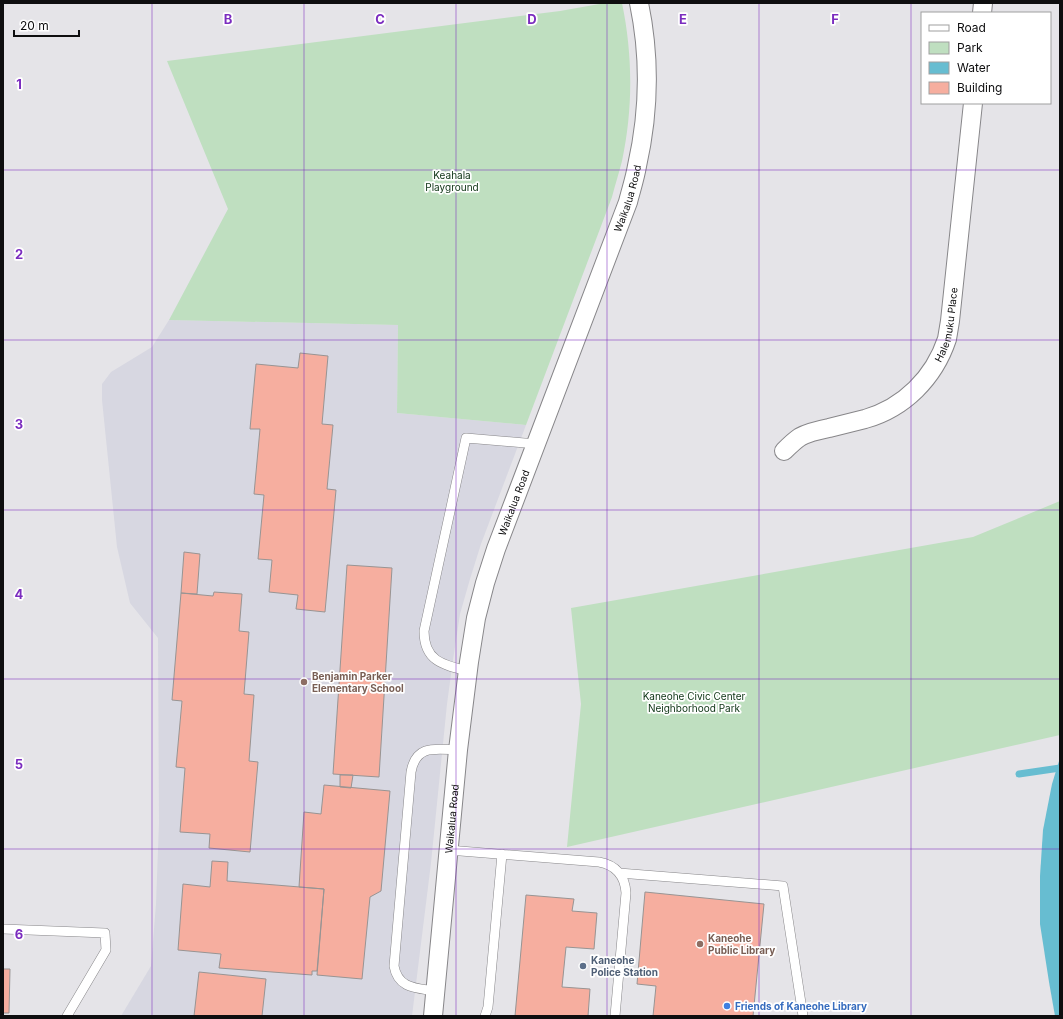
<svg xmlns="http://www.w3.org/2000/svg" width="1063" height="1019" font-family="Inter,sans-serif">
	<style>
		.built { fill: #d7d7e1 }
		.green { fill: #bfdfc0 }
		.water { fill: #67bdd1 }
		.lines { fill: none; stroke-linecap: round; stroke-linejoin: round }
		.stream { stroke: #67bdd1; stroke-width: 7 }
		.building { fill: #f6ae9f; stroke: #989493 }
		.lane-casing { stroke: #878689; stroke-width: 10 }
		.street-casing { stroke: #878689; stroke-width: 20 }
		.lane { stroke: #fff; stroke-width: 9 }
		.street { stroke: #fff; stroke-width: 18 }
		.grid { fill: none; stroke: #7b2cbf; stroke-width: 1; stroke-opacity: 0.55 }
		.education-dot { fill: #8d6e63; stroke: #fff; stroke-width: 1.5 }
		.service-dot { fill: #5c6f8a; stroke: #fff; stroke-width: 1.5 }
		.shop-dot { fill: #3f7fe0; stroke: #fff; stroke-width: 1.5 }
		.labels { text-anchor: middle; stroke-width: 3.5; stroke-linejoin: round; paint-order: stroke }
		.park-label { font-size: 10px; fill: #0b3212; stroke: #fff }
		.street-label { font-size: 10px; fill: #0e0e0f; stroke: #fff }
		.education-label { font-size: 10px; font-weight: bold; fill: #785e54; stroke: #fff; text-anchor: start }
		.service-label { font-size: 10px; font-weight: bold; fill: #4e5e75; stroke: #fff; text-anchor: start }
		.shop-label { font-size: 10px; font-weight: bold; fill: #366cbe; stroke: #fff; text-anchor: start }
		.grid-label { font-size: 13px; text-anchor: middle; font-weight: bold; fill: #7b2cbf; stroke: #fff; stroke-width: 3.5; stroke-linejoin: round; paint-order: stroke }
	</style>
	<rect width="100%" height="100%" fill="#e5e4e8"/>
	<path class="built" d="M 169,320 L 398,325 L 397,413 L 526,425 L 481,544 L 470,579 L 460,614 L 453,660 L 447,704 L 431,863 L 412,1016 L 121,1016 L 151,966 L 156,904 L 159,823 L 158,638 L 130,603 L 117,547 L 102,400 L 102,384 L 111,372 L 152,347 Z"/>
	<path class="green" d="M 605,3 L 622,3 C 633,56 633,109 622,161 C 619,173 615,185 612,197 L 526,425 L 397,413 L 398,325 L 169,320 L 228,209 L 167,61 L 560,11 Z
		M 1060,501 L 1060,735 L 567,847 L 581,704 L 571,608 L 973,537 Z"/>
	<path class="water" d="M 1060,758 L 1060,1016 L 1055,1016 L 1049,982 L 1040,924 L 1040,876 L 1043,830 L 1052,784 Z"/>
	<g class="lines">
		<path class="stream" d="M 1019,774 L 1060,768"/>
	</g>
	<path class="building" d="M 300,353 L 328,356 L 322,424 L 333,425 L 327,489 L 336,490 L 325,612 L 296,609 L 298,595 L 269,592 L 272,560 L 258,559 L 264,495 L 254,494 L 260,429 L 250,429 L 256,364 L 298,368 Z
		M 184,552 L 200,554 L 197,594 L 181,593 Z
		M 347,565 L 392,568 L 379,777 L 333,774 Z
		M 214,592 L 242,594 L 239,631 L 249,632 L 244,694 L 254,695 L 249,761 L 258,762 L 250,852 L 209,848 L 210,834 L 180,832 L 185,768 L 176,767 L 182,701 L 172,700 L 181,593 L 213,596 Z
		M 340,775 L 353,775 L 351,788 L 340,787 Z
		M 324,785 L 390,791 L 381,891 L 370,897 L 362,979 L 317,975 L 324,889 L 299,887 L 304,812 L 321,814 Z
		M 212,861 L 228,862 L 227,881 L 324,889 L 317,971 L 312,971 L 312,975 L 219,968 L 221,954 L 178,950 L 183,884 L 210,887 Z
		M 645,892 L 764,904 L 753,1016 L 653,1016 L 656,986 L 637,984 Z
		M 526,895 L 574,899 L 572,911 L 597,913 L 594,949 L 566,947 L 562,987 L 590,989 L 588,1016 L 515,1016 Z
		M 3,969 L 10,969 L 9,1013 L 3,1013 Z
		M 199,972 L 266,979 L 262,1016 L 194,1016 Z"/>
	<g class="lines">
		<defs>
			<path id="lane" d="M 468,671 C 443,665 424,661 424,631 L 466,438 L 536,444
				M 448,850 L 599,862 C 616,865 625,876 626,893 L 615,1016
				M 619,873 L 783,886 L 803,1016
				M 3,929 L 105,933 L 106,950 L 67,1016
				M 435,991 C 417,988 398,989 394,966 L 411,772 C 416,744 436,749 458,750
				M 485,1016 L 488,1007 L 502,854"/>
			<g id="street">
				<path d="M 982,13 L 983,3"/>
				<path id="s1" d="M 784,451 C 789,446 794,441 800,437 C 809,432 819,430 829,428 C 841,425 853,422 865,419 C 904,408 934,378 947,339 C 948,333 949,327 950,321 L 973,103"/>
				<path id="s2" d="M 433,1016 L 458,750 L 469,662 L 476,618 L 485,583 L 496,549 L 628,202 C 631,190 635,178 637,166 C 649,113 650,56 639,3"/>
			</g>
		</defs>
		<use href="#lane" class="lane-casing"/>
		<use href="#street" class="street-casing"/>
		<use href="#lane" class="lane"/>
		<use href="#street" class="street"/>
	</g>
	<path class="grid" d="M 152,3 L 152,1016M 304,3 L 304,1016M 456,3 L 456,1016M 607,3 L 607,1016M 759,3 L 759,1016M 911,3 L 911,1016M 3,170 L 1060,170M 3,340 L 1060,340M 3,510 L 1060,510M 3,679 L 1060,679M 3,849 L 1060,849"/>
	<g class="education-dot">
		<circle cx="304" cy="682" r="4"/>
		<circle cx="700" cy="944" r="4"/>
	</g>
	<circle class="service-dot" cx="583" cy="966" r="4"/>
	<circle class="shop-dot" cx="727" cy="1006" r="4"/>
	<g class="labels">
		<g class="park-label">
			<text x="452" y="179">Keahala<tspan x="452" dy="12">Playground</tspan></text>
			<text x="694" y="700">Kaneohe Civic Center<tspan x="694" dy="12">Neighborhood Park</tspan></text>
		</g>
		<g class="street-label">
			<text dy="4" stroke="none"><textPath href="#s2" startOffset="847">Waikalua Road</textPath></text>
			<text dy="4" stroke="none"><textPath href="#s1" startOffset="222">Halemuku Place</textPath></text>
			<text dy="4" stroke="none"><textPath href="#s2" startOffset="522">Waikalua Road</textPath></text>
			<text dy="4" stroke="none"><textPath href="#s2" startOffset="198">Waikalua Road</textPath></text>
		</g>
		<g class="education-label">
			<text x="312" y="680">Benjamin Parker<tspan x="312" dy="12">Elementary School</tspan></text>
			<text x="708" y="942">Kaneohe<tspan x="708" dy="12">Public Library</tspan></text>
		</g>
		<g class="service-label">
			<text x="591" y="964">Kaneohe<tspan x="591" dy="12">Police Station</tspan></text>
		</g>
		<g class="shop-label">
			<text x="735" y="1010">Friends of Kaneohe Library</text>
		</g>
	</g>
	<g class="grid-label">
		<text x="228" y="24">B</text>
		<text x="380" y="24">C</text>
		<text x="532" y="24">D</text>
		<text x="683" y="24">E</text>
		<text x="835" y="24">F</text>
		<text x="19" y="89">1</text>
		<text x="19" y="259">2</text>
		<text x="19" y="429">3</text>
		<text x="19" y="599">4</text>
		<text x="19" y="769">5</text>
		<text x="19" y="939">6</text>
	</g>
	<rect width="1063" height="1019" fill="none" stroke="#0e0e0f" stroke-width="8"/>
	<rect x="921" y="12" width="130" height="92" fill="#ffffff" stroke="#9f9f9f"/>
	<rect x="929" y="25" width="20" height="6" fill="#ffffff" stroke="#9f9f9f"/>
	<text x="957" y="32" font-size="12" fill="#0e0e0f">Road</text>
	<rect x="929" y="42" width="20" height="12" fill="#bfdfc0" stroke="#9f9f9f"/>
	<text x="957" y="52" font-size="12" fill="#0e0e0f">Park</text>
	<rect x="929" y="62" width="20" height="12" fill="#67bdd1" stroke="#9f9f9f"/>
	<text x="957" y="72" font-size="12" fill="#0e0e0f">Water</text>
	<rect x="929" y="82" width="20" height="12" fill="#f6ae9f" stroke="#9f9f9f"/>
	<text x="957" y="92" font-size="12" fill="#0e0e0f">Building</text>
	<path d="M14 30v6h65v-6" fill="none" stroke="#0e0e0f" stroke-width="2"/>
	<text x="20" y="30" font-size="12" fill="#0e0e0f" stroke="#ffffff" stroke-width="3" paint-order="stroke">20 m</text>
</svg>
